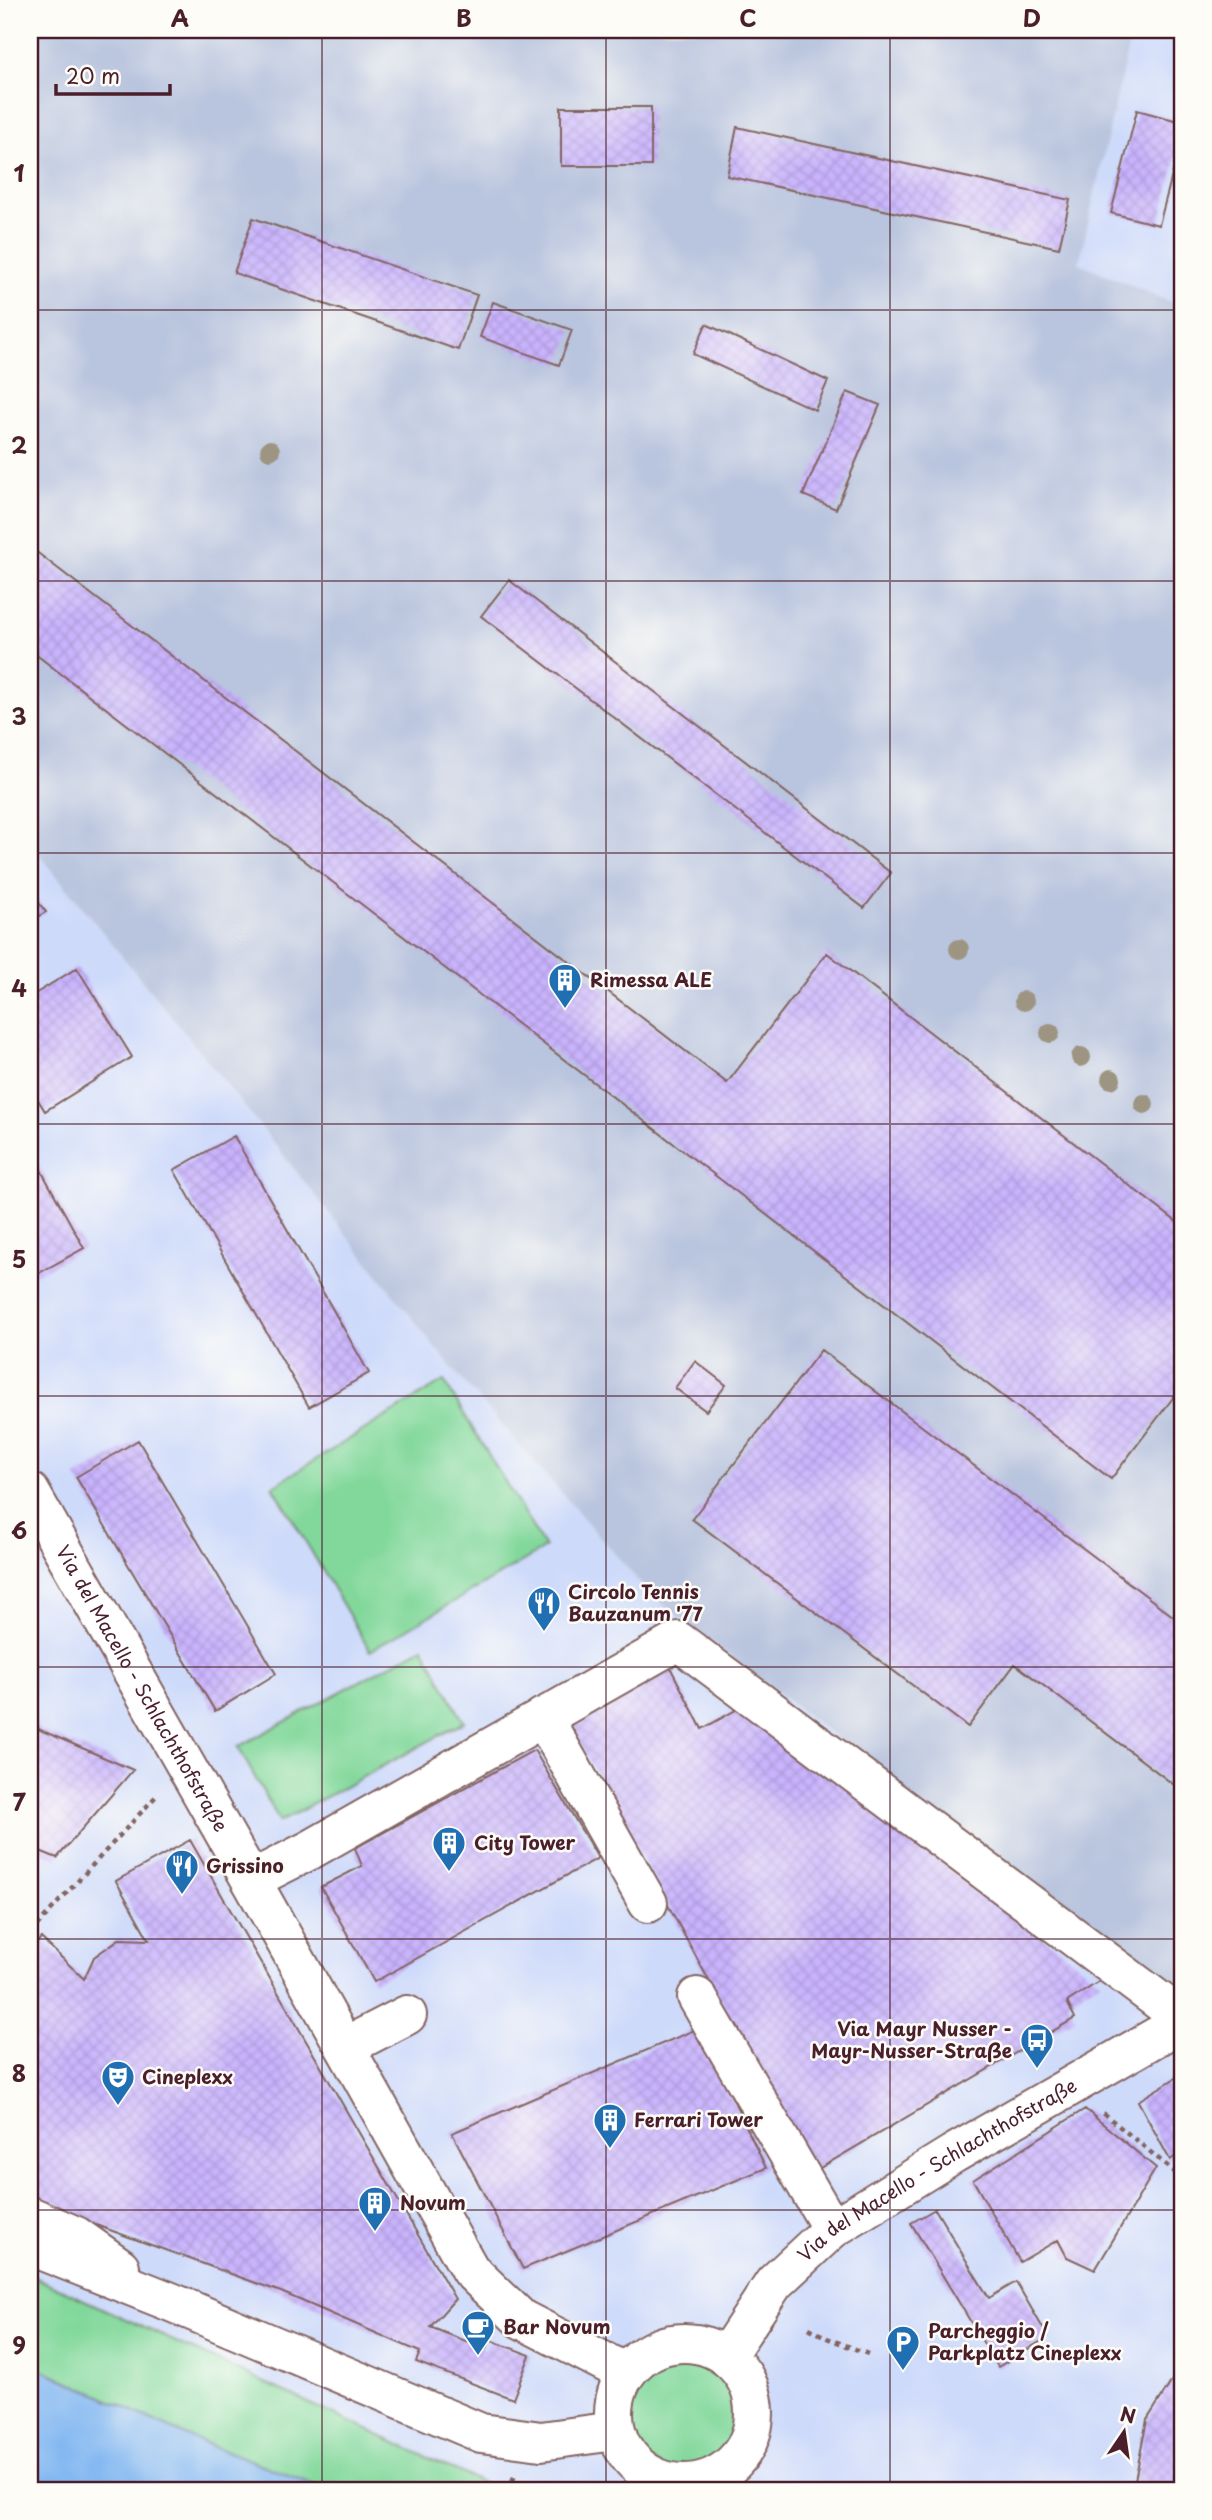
<svg xmlns="http://www.w3.org/2000/svg" width="1212" height="2520" font-family="'Playpen Sans',sans-serif">
	<style>
		.built { fill: #cedafa }
		.railway { fill: #b9c4de }
		.green { fill: #82d89b; stroke: #667c63; stroke-width: 2 }
		.water { fill: #84b8f1; stroke: #676c8e; stroke-width: 2 }
		.building { fill: url(#building-cross-hatch) }
		.lines { fill: none; stroke-linecap: round; stroke-linejoin: round }
		.minor-casing { stroke: #836360; stroke-width: 42 }
		.path { stroke: #836360; stroke-width: 4.5; stroke-dasharray: 5 5; stroke-linecap: butt }
		.minor { stroke: #fff; stroke-width: 38 }
		.tree { fill: #9d9582 }
		.grid { fill: none; stroke: #4a1f2b; stroke-width: 2; stroke-opacity: 0.55 }
		.labels { text-anchor: middle; stroke-width: 5; stroke-linejoin: round; paint-order: stroke }
		.poi-label { font-size: 19px; font-weight: bold; fill: #4a1f2b; stroke: #fdfcf7; text-anchor: start }
		.street-label { font-size: 19px; fill: #4a1f2b; stroke: #fdfcf7 }
		.neatline { fill: none; stroke: #4a1f2b; stroke-width: 2.5 }
		.grid-label { font-size: 23px; text-anchor: middle; font-weight: bold; fill: #4a1f2b }
	</style>
	<defs>
		<pattern id="building-cross-hatch" width="8" height="8" patternUnits="userSpaceOnUse" patternTransform="scale(1.75)"><rect width="8" height="8" fill="#c9b4fd"/><path d="M0 0l8 8M0 8l8-8" fill="none" stroke="#ae9ad9"/></pattern>
	</defs>
	<rect width="100%" height="100%" fill="#fdfcf7"/>
	<filter id="ink" filterUnits="userSpaceOnUse"><feTurbulence type="fractalNoise" baseFrequency=".0143" numOctaves="2"/><feDisplacementMap in="SourceGraphic" scale="14" xChannelSelector="R" yChannelSelector="G"/><feConvolveMatrix kernelMatrix="1 2 1 2 8 2 1 2 1" color-interpolation-filters="sRGB"/></filter>
	<filter id="wash" filterUnits="userSpaceOnUse"><feTurbulence type="fractalNoise" baseFrequency=".00686" numOctaves="4" result="noise"/><feDisplacementMap in="SourceGraphic" scale="28" xChannelSelector="R" yChannelSelector="G"/><feGaussianBlur stdDeviation="1.57" result="paint"/><feColorMatrix in="noise" values="0 0 0 0 0 0 0 0 0 0 0 0 0 0 0 0 0 1.4 0 .05"/><feComposite in="paint" operator="in"/></filter>
	<g filter="url(#wash)">
		<rect width="100%" height="100%" fill="#eee1c2"/>
		<path class="built" d="M 1132,30 L 1182,30 L 1182,307 L 1079,263 Z
			M 30,843 L 258,1123 L 451,1367 L 650,1594 L 1172,1998 L 1182,1991 L 1182,2490 L 498,2490 L 30,2275 Z"/>
		<path class="railway" d="M 30,30 L 1132,30 L 1079,263 L 1182,307 L 1182,1991 L 1172,1998 L 650,1594 L 451,1367 L 258,1123 L 30,843 Z"/>
		<path class="green" d="M 444,1381 L 545,1548 L 370,1651 L 273,1486 Z
			M 423,1647 L 464,1722 L 280,1822 L 238,1747 Z
			M 30,2275 L 498,2490 L 327,2490 L 190,2437 L 30,2364 Z
			M627 2413a58 58 0 1 1 116 0a58 58 0 1 1-116 0Z"/>
		<path class="water" d="M 30,2364 L 190,2437 L 327,2490 L 30,2490 Z"/>
		<g id="blocks">
			<path class="building" d="M 561,107 L 651,107 L 651,166 L 561,166 Z
				M 1137,110 L 1182,122 L 1182,137 L 1159,225 L 1111,213 Z
				M 737,127 L 1070,200 L 1059,248 L 727,176 Z
				M 253,218 L 477,295 L 458,350 L 234,273 Z
				M 493,302 L 572,330 L 559,365 L 480,337 Z
				M 706,324 L 828,381 L 815,410 L 693,354 Z
				M 847,392 L 880,405 L 836,509 L 803,495 Z
				M 30,547 L 727,1083 L 827,953 L 1182,1226 L 1182,1386 L 1111,1479 L 30,650 Z
				M 509,580 L 891,873 L 864,908 L 481,616 Z
				M 30,892 L 46,912 L 30,921 Z
				M 77,968 L 132,1057 L 45,1111 L 30,1087 L 30,997 Z
				M 234,1136 L 369,1373 L 309,1407 L 174,1170 Z
				M 37,1163 L 84,1248 L 30,1278 L 30,1167 Z
				M 821,1350 L 1182,1623 L 1182,1791 L 1015,1664 L 968,1727 L 692,1519 Z
				M 695,1361 L 726,1385 L 706,1411 L 675,1388 Z
				M 138,1440 L 276,1674 L 215,1711 L 76,1477 Z
				M 670,1667 L 702,1729 L 743,1706 L 1100,1981 L 1067,2002 L 1075,2018 L 813,2172 L 569,1723 Z
				M 30,1691 L 38,1729 L 133,1770 L 57,1858 L 30,1847 Z
				M 534,1750 L 598,1858 L 374,1982 L 321,1887 L 362,1866 L 355,1848 Z
				M 190,1840 L 455,2299 L 430,2327 L 486,2349 L 490,2340 L 530,2355 L 513,2399 L 416,2362 L 420,2352 L 281,2292 L 96,2225 L 30,2196 L 30,1950 L 41,1938 L 84,1979 L 94,1957 L 119,1939 L 149,1940 L 116,1881 Z
				M 699,2028 L 766,2168 L 523,2269 L 452,2133 Z
				M 1182,2074 L 1182,2152 L 1170,2160 L 1138,2101 Z
				M 1085,2109 L 1156,2168 L 1095,2270 L 1067,2257 L 1058,2240 L 1020,2262 L 973,2180 Z
				M 935,2209 L 989,2298 L 1016,2282 L 1048,2337 L 998,2367 L 911,2223 Z
				M 1182,2365 L 1182,2490 L 1133,2490 L 1147,2420 Z"/>
		</g>
	</g>
	<g filter="url(#ink)">
		<use href="#blocks" fill-opacity="0" stroke="#836360" stroke-width="2"/>
		<g class="lines">
			<defs>
				<g id="minor">
					<path id="s1" d="M 30,1492 L 251,1880 L 470,2270 L 521,2319 L 626,2373"/>
					<path d="M 543,1717 L 648,1903"/>
					<path d="M 251,1880 L 310,1850 L 678,1641 L 1182,2018"/>
					<path d="M 697,1997 L 832,2229"/>
					<path d="M 345,2047 L 407,2015"/>
					<path d="M 30,2216 L 76,2236 L 120,2267"/>
					<path d="M 30,2246 L 171,2302 L 481,2433 L 541,2441 L 615,2431"/>
					<circle cx="684" cy="2413" r="70"/>
					<path id="s2" d="M 726,2356 L 774,2283 L 832,2229 L 953,2154 L 1182,2022"/>
				</g>
			</defs>
			<use href="#minor" class="minor-casing"/>
			<path class="path" d="M 30,1933 L 158,1794
				M 1103,2113 L 1182,2178
				M 809,2328 L 827,2338 L 868,2354
				M 511,2478 L 539,2490"/>
			<use href="#minor" class="minor"/>
		</g>
		<g class="tree">
			<circle cx="270" cy="450" r="10"/>
			<circle cx="959" cy="949" r="10"/>
			<circle cx="1024" cy="1001" r="10"/>
			<circle cx="1050" cy="1033" r="10"/>
			<circle cx="1081" cy="1057" r="10"/>
			<circle cx="1111" cy="1079" r="10"/>
			<circle cx="1144" cy="1104" r="10"/>
		</g>
	</g>
	<path class="grid" d="M 322,30 L 322,2490M 606,30 L 606,2490M 890,30 L 890,2490M 30,310 L 1182,310M 30,581 L 1182,581M 30,853 L 1182,853M 30,1124 L 1182,1124M 30,1396 L 1182,1396M 30,1667 L 1182,1667M 30,1939 L 1182,1939M 30,2210 L 1182,2210"/>
	<defs>
		<symbol id="building-pin" viewBox="-11 -11 22 30"><path d="M0 17L-7.5 6A9.5 9.5 0 1 1 7.5 6Z" fill="#1f6fb2" stroke="#fdfcf7"/><path d="M-4-6H4V6H1V3H-1V6H-4ZM-2.5-4.3h1.7v1.8h-1.7ZM.8-4.3h1.7v1.8H.8ZM-2.5-1h1.7V.8h-1.7ZM.8-1h1.7V.8H.8Z" fill="#fff"/></symbol>
		<symbol id="restaurant-pin" viewBox="-11 -11 22 30"><path d="M0 17L-7.5 6A9.5 9.5 0 1 1 7.5 6Z" fill="#1f6fb2" stroke="#fdfcf7"/><path d="M-5-6h1v4h1v-4h1v4h1v-4h1v5L-1.5 .5V6h-2V.5L-5-1ZM5-6V6H3V1.5H1.5Q1.5-4 5-6Z" fill="#fff"/></symbol>
		<symbol id="bus-pin" viewBox="-11 -11 22 30"><path d="M0 17L-7.5 6A9.5 9.5 0 1 1 7.5 6Z" fill="#1f6fb2" stroke="#fdfcf7"/><path d="M-5-6H5V4H4V6H2V4H-2V6H-4V4H-5ZM-3.5-4V0h7V-4ZM-3.5 1.2v1.5H-2V1.2ZM2 1.2v1.5H3.5V1.2Z" fill="#fff"/></symbol>
		<symbol id="theatre-pin" viewBox="-11 -11 22 30"><path d="M0 17L-7.5 6A9.5 9.5 0 1 1 7.5 6Z" fill="#1f6fb2" stroke="#fdfcf7"/><path d="M-5-5.5Q0-4 5-5.5V0Q5 5 0 6Q-5 5-5 0ZM-3.3-2.5H-1v1.5H-3.3ZM1-2.5H3.3v1.5H1ZM-2.8 1Q0 5.5 2.8 1Z" fill="#fff"/></symbol>
		<symbol id="cafe-pin" viewBox="-11 -11 22 30"><path d="M0 17L-7.5 6A9.5 9.5 0 1 1 7.5 6Z" fill="#1f6fb2" stroke="#fdfcf7"/><path d="M-5.5-4.5H6V0H3Q3 3.5 0 3.5H-2.5Q-5.5 3.5-5.5 0ZM3-3.2v2h1.7v-2ZM-6 4.5H4V6H-6Z" fill="#fff"/></symbol>
		<symbol id="parking-pin" viewBox="-11 -11 22 30"><path d="M0 17L-7.5 6A9.5 9.5 0 1 1 7.5 6Z" fill="#1f6fb2" stroke="#fdfcf7"/><path d="M-3.5-5.5H1a3.5 3.5 0 0 1 0 7H-1V5.5H-3.5ZM-1-3.4V-.6H.8a1.4 1.4 0 0 0 0-2.8Z" fill="#fff"/></symbol>
	</defs>
	<g fill-rule="evenodd">
		<use href="#building-pin" x="546" y="961" width="38" height="52"/>
		<use href="#restaurant-pin" x="525" y="1584" width="38" height="52"/>
		<use href="#building-pin" x="430" y="1824" width="38" height="52"/>
		<use href="#restaurant-pin" x="163" y="1847" width="38" height="52"/>
		<use href="#bus-pin" x="1018" y="2021" width="38" height="52"/>
		<use href="#theatre-pin" x="99" y="2058" width="38" height="52"/>
		<use href="#building-pin" x="591" y="2101" width="38" height="52"/>
		<use href="#building-pin" x="356" y="2184" width="38" height="52"/>
		<use href="#cafe-pin" x="459" y="2308" width="38" height="52"/>
		<use href="#parking-pin" x="884" y="2323" width="38" height="52"/>
	</g>
	<g class="labels">
		<g class="poi-label">
			<text x="590" y="987">Rimessa ALE</text>
			<text x="568" y="1599">Circolo Tennis<tspan x="568" dy="22">Bauzanum '77</tspan></text>
			<text x="474" y="1850">City Tower</text>
			<text x="206" y="1873">Grissino</text>
			<text x="1012" y="2036" text-anchor="end">Via Mayr Nusser -<tspan x="1012" dy="22">Mayr-Nusser-Straße</tspan></text>
			<text x="142" y="2084">Cineplexx</text>
			<text x="634" y="2127">Ferrari Tower</text>
			<text x="400" y="2210">Novum</text>
			<text x="503" y="2334">Bar Novum</text>
			<text x="928" y="2338">Parcheggio /<tspan x="928" dy="22">Parkplatz Cineplexx</tspan></text>
		</g>
		<g class="street-label">
			<text dy="7" stroke="none"><textPath href="#s1" startOffset="226">Via del Macello - Schlachthofstraße</textPath></text>
			<text dy="7" stroke="none"><textPath href="#s2" startOffset="287">Via del Macello - Schlachthofstraße</textPath></text>
		</g>
	</g>
	<rect width="1212" height="2520" fill="none" stroke="#fdfcf7" stroke-width="77"/>
	<g transform="translate(1124 2432) rotate(13)" stroke="#fdfcf7" stroke-width="5" paint-order="stroke">
	<path d="M0-5L12 26L0 18L-12 26Z" fill="#4a1f2b"/>
	<text y="-10" font-size="19" font-weight="bold" text-anchor="middle" fill="#4a1f2b">N</text>
	</g>
	<path d="M56 84v10h114v-10" fill="none" stroke="#4a1f2b" stroke-width="3.5"/>
	<text x="66" y="84" font-size="21" fill="#4a1f2b" stroke="#fdfcf7" stroke-width="5" paint-order="stroke">20 m</text>
	<rect x="38" y="38" width="1136" height="2444" class="neatline"/>
	<g class="grid-label">
		<text x="180" y="27">A</text>
		<text x="464" y="27">B</text>
		<text x="748" y="27">C</text>
		<text x="1032" y="27">D</text>
		<text x="19" y="182">1</text>
		<text x="19" y="454">2</text>
		<text x="19" y="725">3</text>
		<text x="19" y="997">4</text>
		<text x="19" y="1268">5</text>
		<text x="19" y="1539">6</text>
		<text x="19" y="1811">7</text>
		<text x="19" y="2082">8</text>
		<text x="19" y="2354">9</text>
	</g>
</svg>
